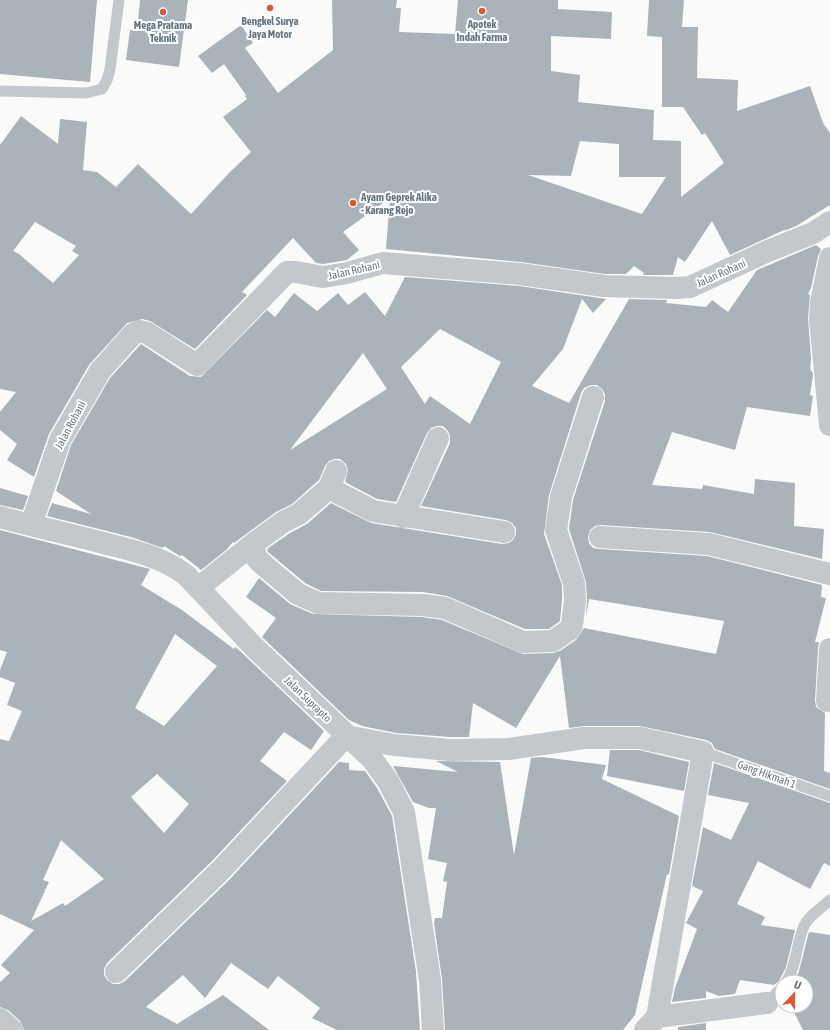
<svg xmlns="http://www.w3.org/2000/svg" width="830" height="1030" font-family="'Asap Condensed',sans-serif">
	<style>
		.building { fill: #aab3b9; fill-rule: evenodd }
		.lines { fill: none; stroke-linecap: round; stroke-linejoin: round }
		.service { stroke: #c3c8cc; stroke-width: 11 }
		.minor { stroke: #c3c8cc; stroke-width: 22 }
		.poi-dot { fill: #e4572e; stroke: #fff; stroke-width: 1.5 }
		.labels { text-anchor: middle; stroke-width: 4; stroke-linejoin: round; paint-order: stroke }
		.poi-label { font-size: 11px; font-weight: bold; fill: #657683; stroke: #fff }
		.street-label { font-size: 11px; fill: #657683; stroke: #fff }
	</style>
	<rect width="100%" height="100%" fill="#fafaf8"/>
	<path class="building" d="M 0,0 L 97,0 L 90,82 L 0,74 Z
		M 140,0 L 188,0 L 179,67 L 126,60 L 130,30 L 137,31 Z
		M 332,0 L 397,0 L 396,8 L 401,8 L 399,32 L 455,34 L 458,0 L 558,0 L 558,9 L 612,12 L 611,39 L 551,36 L 551,71 L 580,75 L 578,102 L 654,110 L 653,140 L 681,141 L 681,197 L 724,163 L 705,133 L 702,135 L 683,107 L 662,107 L 662,37 L 647,36 L 649,0 L 684,0 L 682,27 L 698,27 L 697,78 L 738,80 L 737,111 L 810,86 L 823,123 L 830,133 L 830,205 L 796,226 L 784,231 L 786,229 L 730,255 L 712,221 L 685,262 L 678,257 L 673,275 L 643,275 L 644,273 L 634,266 L 626,274 L 605,274 L 521,262 L 386,249 L 390,198 L 343,232 L 359,250 L 347,260 L 323,264 L 316,263 L 293,238 L 242,292 L 247,295 L 195,349 L 150,321 L 142,319 L 127,323 L 89,365 L 49,434 L 34,477 L 7,460 L 17,444 L 0,430 L 0,412 L 16,392 L 0,389 L 0,145 L 21,116 L 58,144 L 60,119 L 87,122 L 83,170 L 97,172 L 116,187 L 138,164 L 191,214 L 228,174 L 251,152 L 223,117 L 247,99 L 245,96 L 246,95 L 224,64 L 212,73 L 198,56 L 241,25 L 253,43 L 245,48 L 278,93 L 333,50 ZM 580,141 L 619,144 L 619,177 L 666,177 L 642,214 L 528,175 L 571,176 ZM 35,222 L 76,246 L 72,251 L 79,255 L 53,283 L 19,254 L 13,251 Z
		M 816,245 L 821,249 L 818,256 L 811,288 L 808,294 L 810,295 L 808,318 L 811,359 L 810,370 L 812,371 L 813,375 L 810,395 L 813,396 L 810,416 L 747,407 L 735,450 L 672,432 L 652,485 L 702,489 L 703,485 L 754,494 L 755,479 L 795,483 L 794,526 L 824,529 L 822,559 L 710,532 L 601,525 L 595,526 L 590,530 L 588,537 L 589,543 L 593,548 L 599,549 L 707,556 L 822,585 L 821,597 L 826,598 L 815,642 L 819,642 L 818,648 L 815,700 L 816,707 L 825,713 L 824,771 L 830,773 L 830,789 L 715,749 L 712,743 L 706,740 L 640,726 L 584,726 L 569,728 L 560,656 L 516,728 L 473,703 L 469,737 L 450,737 L 396,733 L 362,726 L 349,720 L 262,637 L 276,618 L 246,597 L 259,578 L 290,604 L 313,614 L 422,617 L 442,620 L 523,654 L 553,653 L 560,651 L 576,640 L 584,628 L 716,654 L 724,621 L 589,599 L 586,617 L 587,599 L 586,582 L 569,529 L 573,500 L 605,401 L 605,394 L 602,389 L 597,385 L 590,385 L 584,388 L 581,393 L 549,495 L 544,534 L 562,585 L 562,600 L 560,621 L 549,629 L 525,629 L 447,596 L 423,592 L 321,591 L 305,583 L 268,552 L 267,549 L 290,533 L 307,524 L 331,503 L 371,523 L 502,544 L 509,543 L 513,540 L 516,534 L 516,528 L 512,523 L 506,520 L 421,506 L 450,443 L 450,436 L 448,431 L 443,426 L 436,426 L 431,428 L 427,433 L 396,502 L 377,499 L 345,482 L 348,470 L 346,464 L 340,459 L 334,459 L 329,461 L 325,466 L 319,480 L 292,504 L 276,512 L 234,543 L 233,542 L 226,550 L 201,570 L 182,555 L 180,556 L 164,546 L 163,548 L 131,537 L 47,516 L 52,503 L 91,514 L 56,491 L 71,445 L 110,378 L 141,344 L 190,376 L 201,377 L 267,310 L 275,317 L 294,293 L 317,311 L 338,293 L 348,305 L 365,292 L 385,316 L 405,277 L 519,286 L 606,299 L 593,313 L 582,299 L 563,349 L 532,386 L 569,403 L 629,299 L 667,300 L 666,303 L 706,307 L 712,300 L 728,312 L 757,270 ZM 440,329 L 501,362 L 470,424 L 430,396 L 425,404 L 401,367 ZM 363,353 L 387,389 L 290,450 Z
		M 0,488 L 28,496 L 23,510 L 0,505 Z
		M 0,530 L 150,569 L 141,585 L 182,610 L 234,649 L 235,647 L 240,651 L 324,731 L 311,750 L 284,732 L 260,761 L 287,781 L 212,861 L 107,963 L 104,969 L 104,975 L 107,980 L 113,984 L 119,984 L 125,981 L 230,879 L 339,762 L 349,763 L 349,770 L 365,771 L 377,788 L 392,816 L 416,972 L 420,1030 L 337,1030 L 312,1018 L 320,1008 L 278,976 L 268,989 L 231,963 L 205,998 L 183,975 L 146,1007 L 177,1024 L 223,995 L 269,1030 L 24,1030 L 20,1021 L 8,1010 L 0,1007 L 0,982 L 10,973 L 1,965 L 34,930 L 0,914 L 0,739 L 9,741 L 22,711 L 7,705 L 15,683 L 0,677 L 0,670 L 7,652 L 0,650 ZM 175,634 L 217,666 L 164,726 L 135,708 ZM 157,774 L 189,804 L 164,833 L 131,797 ZM 61,840 L 104,879 L 65,906 L 63,903 L 31,921 L 49,882 L 43,880 Z
		M 610,750 L 639,750 L 689,762 L 684,791 L 607,776 Z
		M 542,757 L 606,765 L 602,779 L 679,816 L 669,875 L 667,874 L 635,1015 L 623,1030 L 445,1030 L 442,979 L 434,923 L 435,918 L 442,918 L 447,882 L 443,881 L 447,863 L 428,859 L 436,808 L 429,808 L 413,802 L 393,766 L 458,772 L 436,761 L 500,762 L 514,855 L 531,758 Z
		M 714,763 L 830,803 L 830,866 L 824,863 L 810,889 L 758,861 L 737,904 L 765,917 L 761,925 L 795,930 L 786,967 L 779,981 L 774,985 L 740,980 L 735,994 L 719,996 L 706,991 L 706,998 L 672,1002 L 675,988 L 697,929 L 686,923 L 703,891 L 692,886 L 703,827 L 731,840 L 749,803 L 708,795 Z
		M 809,932 L 830,935 L 830,1030 L 803,1030 L 791,1006 L 806,1006 L 806,982 L 794,982 L 799,971 Z
		M 706,1023 L 706,1030 L 678,1030 L 678,1027 Z"/>
	<g class="lines">
		<path class="service" d="M 0,91 L 86,93 L 102,89 L 107,80 L 110,69 L 119,0
			M 703,752 L 830,796
			M 786,982 C 797,966 796,944 804,926 C 809,915 821,909 830,900
			M 767,1003 L 782,987"/>
		<path class="minor" d="M 830,258 L 821,303 L 820,319 L 830,425
			M 336,471 L 329,488 L 299,514 L 283,522 L 253,544 L 254,550 L 257,559 L 267,568 L 298,594 L 318,603 L 423,605 L 445,608 L 523,642 L 553,641 L 569,630 L 572,625 L 575,600 L 574,583 L 556,530 L 561,497 L 593,397
			M 329,488 L 373,511 L 504,532
			M 0,517 C 35,527 71,534 107,544 C 135,551 162,557 186,575 L 255,648 L 372,759 L 388,781 L 404,812 L 430,980 L 433,1030
			M 403,517 L 438,438
			M 31,525 L 60,440 L 100,371 L 133,334 L 139,331 L 147,333 L 197,365 L 287,272 L 296,272 L 323,277 L 347,273 L 383,263 L 520,274 L 604,286 L 677,288 L 690,287 L 705,280 L 768,251 L 813,233 L 830,222
			M 600,537 L 709,544 L 830,574
			M 198,588 L 253,544
			M 827,701 L 830,649
			M 116,972 L 221,870 L 346,736 L 394,745 L 450,750 L 508,749 L 584,738 L 640,738 L 703,752 L 657,1017 L 645,1030
			M 657,1017 L 767,1003
			M 0,1019 L 12,1030"/>
	</g>
	<g class="poi-dot">
		<circle cx="270" cy="8" r="4"/>
		<circle cx="482" cy="11" r="4"/>
		<circle cx="163" cy="12" r="4"/>
		<circle cx="353" cy="203" r="4"/>
	</g>
	<g class="labels">
		<g class="poi-label">
			<text x="270" y="25">Bengkel Surya<tspan x="270" dy="13">Jaya Motor</tspan></text>
			<text x="482" y="28">Apotek<tspan x="482" dy="13">Indah Farma</tspan></text>
			<text x="163" y="29">Mega Pratama<tspan x="163" dy="13">Teknik</tspan></text>
			<text x="361" y="201" text-anchor="start">Ayam Geprek Alika<tspan x="361" dy="13">- Karang Rejo</tspan></text>
		</g>
		<g class="street-label">
			<text transform="translate(354 270) rotate(-13)" y="4">Jalan Rohani</text>
			<text transform="translate(721 273) rotate(-24)" y="4">Jalan Rohani</text>
			<text transform="translate(70 425) rotate(-62)" y="4">Jalan Rohani</text>
			<text transform="translate(308 699) rotate(44)" y="4">Jalan Suprapto</text>
			<text transform="translate(767 774) rotate(20)" y="4">Gang Hikmah 1</text>
		</g>
	</g>
	<g transform="translate(794 994) rotate(22)"><circle r="19" fill="#ffffff" stroke="#c1c8cd"/>
	<path d="M0-3L7 15L0 10L-7 15Z" fill="#e4572e"/>
	<text y="-6" font-size="11" font-weight="bold" text-anchor="middle" fill="#657683">U</text>
	</g>
</svg>
